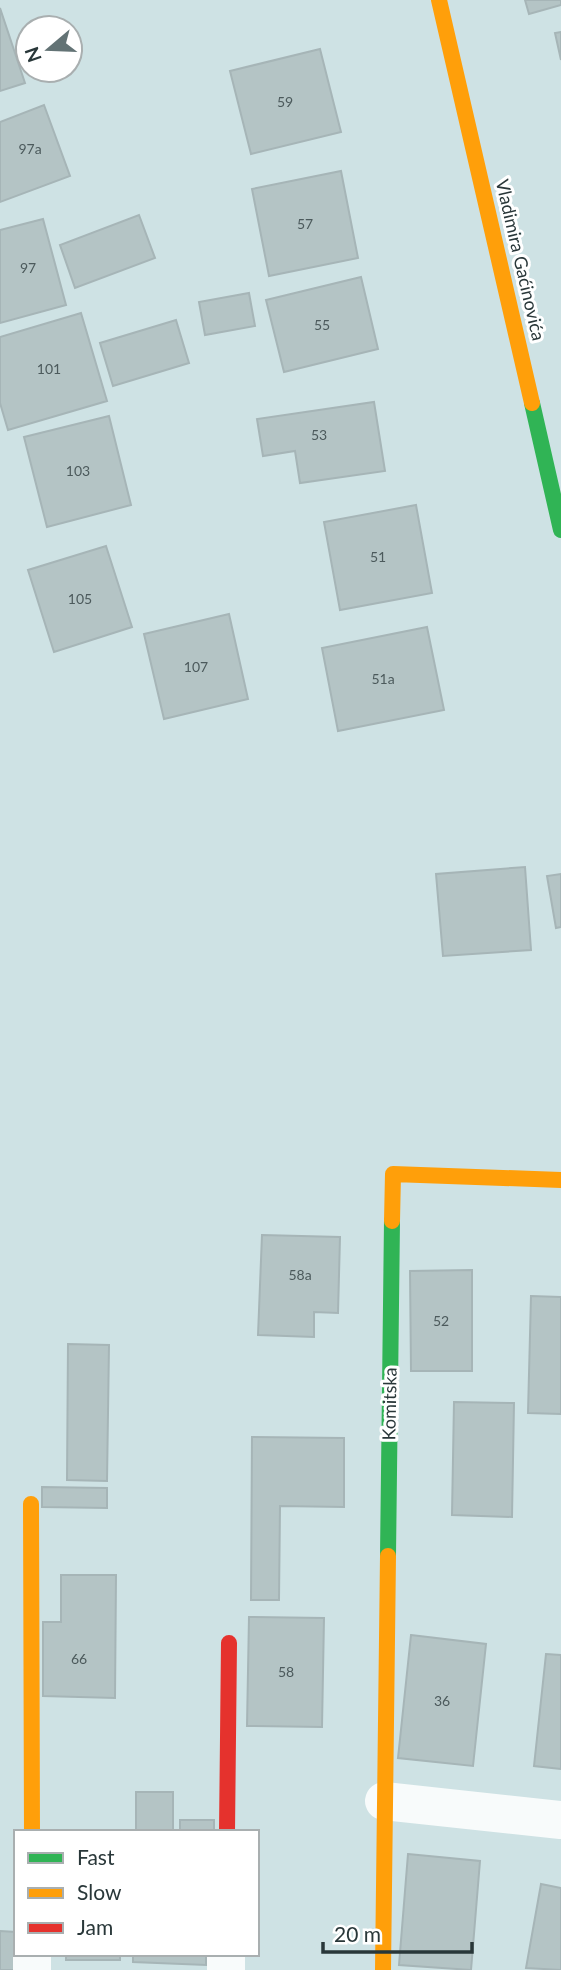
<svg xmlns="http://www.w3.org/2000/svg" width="561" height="1970" font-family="Lato,sans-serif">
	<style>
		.building { fill: #b4c4c5; stroke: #a6b5b7; stroke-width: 2 }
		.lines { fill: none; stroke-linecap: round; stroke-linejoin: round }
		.street { stroke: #f8fbfb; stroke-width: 38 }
		.fast { stroke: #30b455; stroke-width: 16 }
		.slow { stroke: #ff9f0a; stroke-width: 16 }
		.jam { stroke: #e5322d; stroke-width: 16 }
		.labels { text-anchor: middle; stroke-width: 6; stroke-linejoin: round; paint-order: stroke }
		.number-label { font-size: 14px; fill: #4c5a5c }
		.street-label { font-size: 18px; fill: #293739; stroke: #fff }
	</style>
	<rect width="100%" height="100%" fill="#cee2e4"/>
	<path class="building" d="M 525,0 L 561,0 L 561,5 L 529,14 Z
		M 0,8 L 25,83 L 0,91 Z
		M 561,32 L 561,60 L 555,33 Z
		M 320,49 L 341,132 L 251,154 L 230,71 Z
		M 44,105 L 70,176 L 0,202 L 0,122 Z
		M 341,171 L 358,258 L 269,276 L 252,189 Z
		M 139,215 L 155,258 L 75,288 L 60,245 Z
		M 43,219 L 66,305 L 0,323 L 0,230 Z
		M 361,277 L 378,349 L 284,372 L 266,300 Z
		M 249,293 L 255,326 L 205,335 L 199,302 Z
		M 81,313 L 107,401 L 8,430 L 0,403 L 0,337 Z
		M 176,320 L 189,363 L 113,386 L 100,343 Z
		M 374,402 L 385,471 L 300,483 L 295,451 L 263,456 L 257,419 Z
		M 109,416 L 131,505 L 47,527 L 24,437 Z
		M 416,505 L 432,593 L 340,610 L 324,522 Z
		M 106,546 L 132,627 L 54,652 L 28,570 Z
		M 229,614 L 248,699 L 164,719 L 144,634 Z
		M 427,627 L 444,710 L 338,731 L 322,648 Z
		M 525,867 L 531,950 L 443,956 L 436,874 Z
		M 561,874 L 561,927 L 556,928 L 547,876 Z
		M 262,1235 L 340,1237 L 338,1313 L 314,1312 L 314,1337 L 258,1335 Z
		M 472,1270 L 472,1371 L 411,1371 L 410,1271 Z
		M 531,1296 L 561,1297 L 561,1414 L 528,1413 Z
		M 68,1344 L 109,1345 L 107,1481 L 67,1480 Z
		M 454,1402 L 514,1403 L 512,1517 L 452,1515 Z
		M 252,1437 L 344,1438 L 344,1507 L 280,1506 L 279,1600 L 251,1600 Z
		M 42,1487 L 107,1488 L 107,1508 L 42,1507 Z
		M 61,1575 L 116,1575 L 115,1698 L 43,1696 L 43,1622 L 61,1622 Z
		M 249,1617 L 324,1618 L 322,1727 L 247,1726 Z
		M 411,1635 L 486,1644 L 473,1766 L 398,1758 Z
		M 546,1654 L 561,1655 L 561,1769 L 534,1766 Z
		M 136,1792 L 173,1792 L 173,1832 L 136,1832 Z
		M 180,1820 L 214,1820 L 214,1832 L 180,1832 Z
		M 408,1854 L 480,1861 L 471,1970 L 399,1965 Z
		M 541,1884 L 561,1888 L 561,1970 L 526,1968 Z
		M 0,1931 L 16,1932 L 17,1970 L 0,1970 Z
		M 66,1954 L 120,1954 L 120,1960 L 66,1960 Z
		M 133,1954 L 206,1954 L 206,1965 L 133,1962 Z"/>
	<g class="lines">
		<path class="street" d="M 384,1801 L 561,1820
			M 32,1954 L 32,1970
			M 226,1970 L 226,1954"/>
		<path class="fast" d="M 532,403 L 561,530
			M 388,1556 L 392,1221"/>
		<path class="slow" d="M 439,0 L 532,403
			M 392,1221 L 393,1174 L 561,1180
			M 31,1504 L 32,1832
			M 383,1970 L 388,1556"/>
		<path class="jam" d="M 227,1832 L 229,1643"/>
	</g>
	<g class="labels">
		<g class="number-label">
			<text x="285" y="107">59</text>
			<text x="30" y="154">97a</text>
			<text x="305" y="229">57</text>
			<text x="28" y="273">97</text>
			<text x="322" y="330">55</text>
			<text x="49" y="374">101</text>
			<text x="319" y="440">53</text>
			<text x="78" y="476">103</text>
			<text x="378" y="562">51</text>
			<text x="80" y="604">105</text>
			<text x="196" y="672">107</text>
			<text x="383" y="684">51a</text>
			<text x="300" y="1280">58a</text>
			<text x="441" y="1326">52</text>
			<text x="79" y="1664">66</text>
			<text x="286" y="1677">58</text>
			<text x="442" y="1706">36</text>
		</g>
		<g class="street-label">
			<text transform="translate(520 260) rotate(77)" y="6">Vladimira Gaćinovića</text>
			<text transform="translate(390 1404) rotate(-89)" y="6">Komitska</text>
		</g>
	</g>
	<rect x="14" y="1830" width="245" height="126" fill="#ffffff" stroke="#a9afb0" stroke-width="2"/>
	<rect x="28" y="1853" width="35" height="10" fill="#30b455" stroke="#a9afb0" stroke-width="2"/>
	<text x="77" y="1865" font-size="21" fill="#293739">Fast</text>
	<rect x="28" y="1888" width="35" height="10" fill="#ff9f0a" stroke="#a9afb0" stroke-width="2"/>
	<text x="77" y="1900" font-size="21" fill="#293739">Slow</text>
	<rect x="28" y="1923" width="35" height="10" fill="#e5322d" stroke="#a9afb0" stroke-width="2"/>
	<text x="77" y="1935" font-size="21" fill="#293739">Jam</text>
	<g transform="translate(49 49) rotate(251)"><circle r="33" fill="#ffffff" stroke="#a9afb0" stroke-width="2"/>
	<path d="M0-5L12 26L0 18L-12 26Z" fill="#637375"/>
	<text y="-10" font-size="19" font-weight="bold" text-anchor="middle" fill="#293739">N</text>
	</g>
	<path d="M323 1942v10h149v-10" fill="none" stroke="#293739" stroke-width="3.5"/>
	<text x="334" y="1942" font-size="21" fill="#293739" stroke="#ffffff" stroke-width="5" paint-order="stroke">20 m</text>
</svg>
